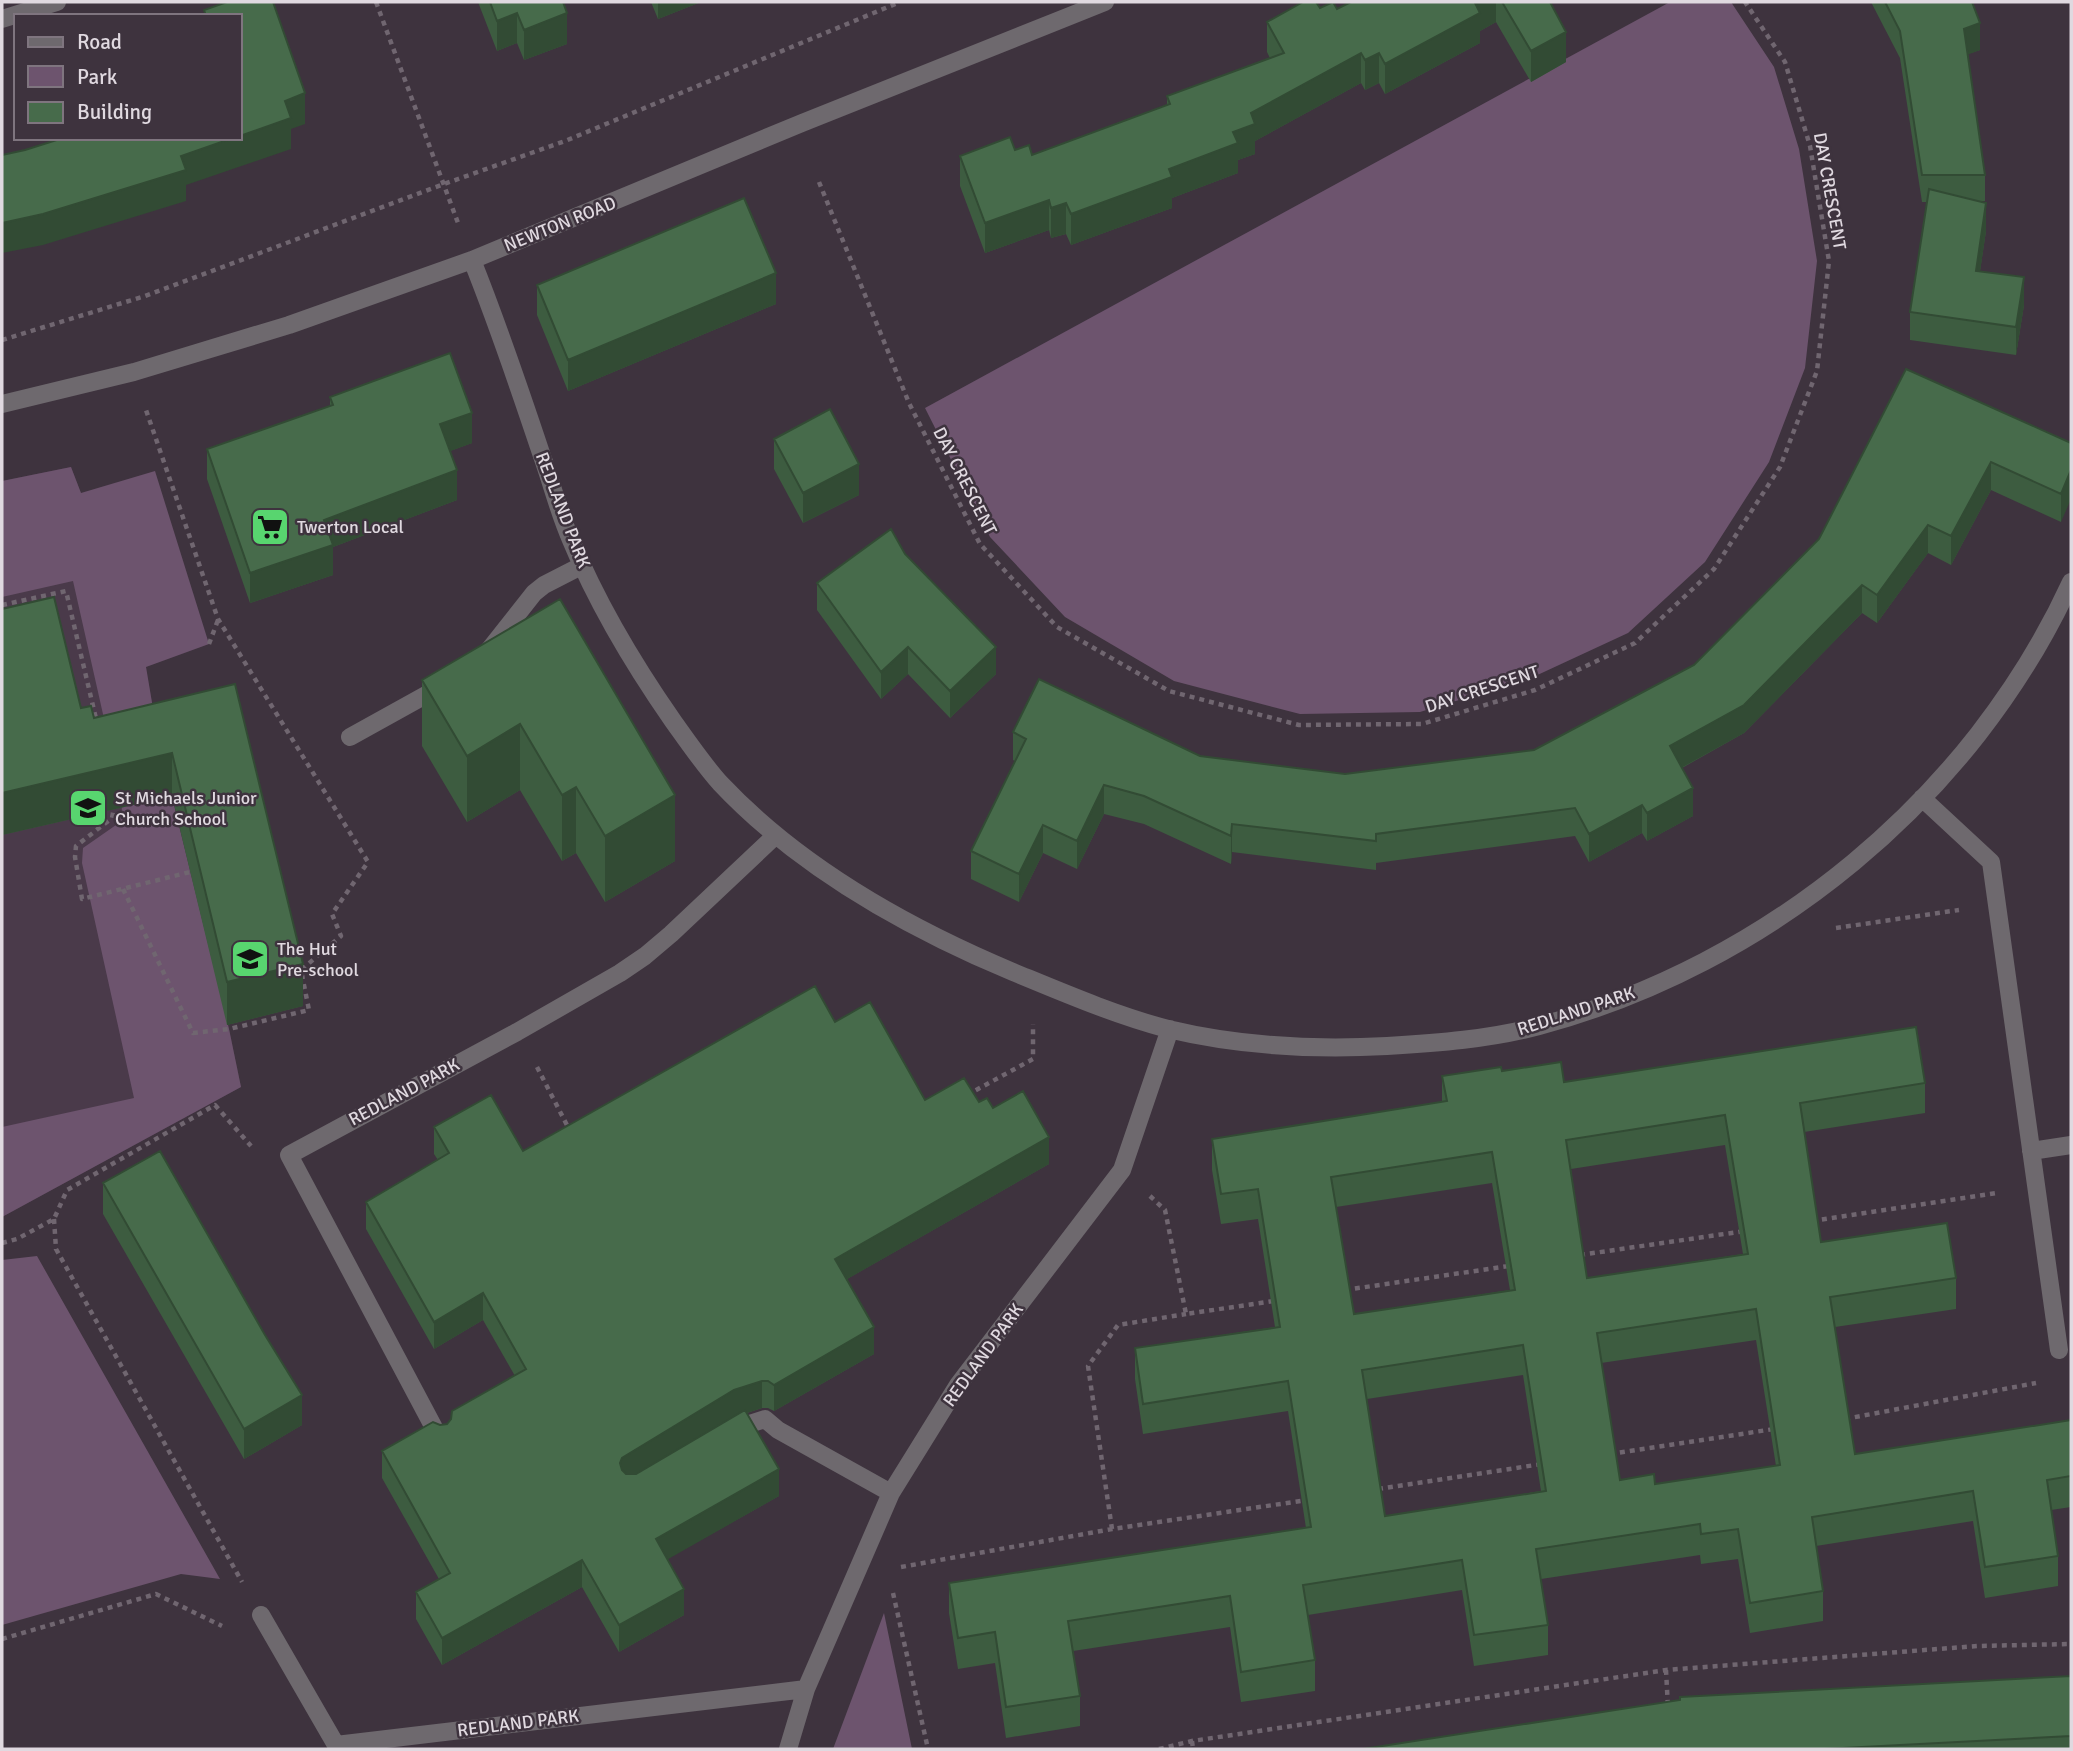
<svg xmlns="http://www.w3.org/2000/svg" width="2073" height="1751" font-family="Signika,sans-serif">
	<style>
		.built { fill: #4a3a4a }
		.green { fill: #6d546e }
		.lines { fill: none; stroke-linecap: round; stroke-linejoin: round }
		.path { stroke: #706670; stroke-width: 4.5; stroke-dasharray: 5 5; stroke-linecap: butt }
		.minor { stroke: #6e696e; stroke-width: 18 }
		.wall { fill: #3d5c40; fill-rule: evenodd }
		.shaded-wall { fill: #324b34 }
		.building { fill: #476b4b; stroke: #324b34; stroke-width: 2; fill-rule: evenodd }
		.labels { text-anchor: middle; stroke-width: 5; stroke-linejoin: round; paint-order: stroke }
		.street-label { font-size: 18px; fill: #e0d9e0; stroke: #3e333e }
		.poi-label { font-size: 18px; fill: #e0d9e0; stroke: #3e333e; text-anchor: start }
	</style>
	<rect width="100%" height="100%" fill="#3e333e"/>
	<path class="built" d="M 71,467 L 146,667 L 159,744 L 229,1029 L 241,1087 L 2,1217 L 2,481 Z"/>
	<path class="green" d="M 1670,2 L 1731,2 L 1774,67 L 1799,149 L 1817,261 L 1805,368 L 1769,462 L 1705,562 L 1628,633 L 1531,678 L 1420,712 L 1300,714 L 1174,681 L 1065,617 L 990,537 L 925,408 Z
		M 71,467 L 81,493 L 155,471 L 209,644 L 146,667 L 159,744 L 229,1029 L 241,1087 L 2,1217 L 2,1127 L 134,1098 L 82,863 L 83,848 L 116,825 L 122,813 L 121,794 L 73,581 L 2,597 L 2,481 Z
		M 37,1256 L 220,1579 L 181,1574 L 2,1625 L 2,1260 Z
		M 884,1613 L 912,1749 L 833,1749 Z"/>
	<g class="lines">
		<path class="path" d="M 376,2 L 458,223
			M 819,182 L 909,403 L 980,544 L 1057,627 L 1169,691 L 1299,725 L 1422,724 L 1535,690 L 1635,643 L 1714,569 L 1780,467 L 1817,371 L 1829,261 L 1810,146 L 1785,62 L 1745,2
			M 2,340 L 145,296 L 444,184 L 565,141 L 900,2
			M 2,605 L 66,591 L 97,723
			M 209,644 L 218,620
			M 115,803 L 112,818 L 76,846 L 75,857 L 82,899 L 190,872
			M 123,889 L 193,1033 L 229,1029 L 309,1010 L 301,970 L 341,936 L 332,914 L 368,862 L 218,619 L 146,410
			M 1836,928 L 1959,910
			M 537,1067 L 570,1131
			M 967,1095 L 1033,1059 L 1033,1024
			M 1150,1196 L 1165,1210 L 1186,1314 L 1274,1301
			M 54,1219 L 56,1249 L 242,1582
			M 1812,1221 L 1997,1193
			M 2,1243 L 17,1239 L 54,1219 L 67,1190 L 215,1105 L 251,1146
			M 1580,1255 L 1745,1231
			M 1345,1290 L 1509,1266
			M 1845,1419 L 2036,1383
			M 1610,1454 L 1774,1429
			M 1378,1489 L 1542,1464
			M 1112,1529 L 1088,1366 L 1118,1325 L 1186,1314
			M 901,1567 L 1112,1529 L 1307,1500
			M 893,1593 L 928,1749
			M 2,1639 L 156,1594 L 222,1626
			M 1666,1670 L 1668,1708
			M 1192,1741 L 1193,1749
			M 1159,1749 L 1192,1741 L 1666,1670 L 1977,1646 L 2071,1644"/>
		<path class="minor" d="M 2,19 L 57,2
			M 472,260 C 498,325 520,390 542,456 C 552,484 559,513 571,540 C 597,603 634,665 673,721 C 688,742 703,764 720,783 C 799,867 908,928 1013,972 C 1064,993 1115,1015 1168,1029 C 1239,1046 1314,1050 1387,1046 C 1438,1043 1490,1039 1539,1026 C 1768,965 1972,798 2071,582
			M 2,404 L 134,372 L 289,325 L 472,260 L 802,123 L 1105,2
			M 489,650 L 534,593 L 544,585 L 583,565
			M 350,737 L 442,686
			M 1922,798 L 1991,862 L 2059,1350
			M 2031,1151 L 2071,1145
			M 731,1433 L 740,1427 L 765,1419 L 778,1430 L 891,1493
			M 441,1441 L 289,1155 L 517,1032 L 620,973 L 645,956 L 671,934 L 776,835
			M 261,1615 L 336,1745 L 806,1689
			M 788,1749 L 806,1689 L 891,1493 L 958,1385 L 1122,1170 L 1170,1029"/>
	</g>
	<path class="wall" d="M 478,2 L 563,2 L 567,44 L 524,60 L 517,43 L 497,51 Z
		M 651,2 L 701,2 L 658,19 Z
		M 1351,2 L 1550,2 L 1566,62 L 1531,82 L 1496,22 L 1480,31 L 1480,43 L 1385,94 L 1379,83 L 1365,90 L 1361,83 L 1255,141 L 1255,154 L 1238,160 L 1238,173 L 1172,198 L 1172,208 L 1071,245 L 1066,234 L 1051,238 L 1049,230 L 985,253 L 960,186 L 960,156 L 1015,150 L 1032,155 L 1167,105 L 1167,96 L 1270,58 L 1267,52 L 1267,22 L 1320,8 L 1337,9 Z
		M 1871,2 L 1972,2 L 1980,50 L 1968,54 L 1985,175 L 1985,201 L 1979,201 L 1986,231 L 1980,271 L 2024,305 L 2016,355 L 1910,340 L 1910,312 L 1927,202 L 1922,202 L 1900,58 Z
		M 537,285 L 776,304 L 568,391 L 537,315 Z
		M 1906,369 L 2071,443 L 2061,522 L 1991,490 L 1951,565 L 1928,553 L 1877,623 L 1862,613 L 1744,733 L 1682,768 L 1693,816 L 1647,841 L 1642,833 L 1589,862 L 1575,836 L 1376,863 L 1376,870 L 1232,852 L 1231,864 L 1144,824 L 1104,814 L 1077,869 L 1043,853 L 1019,902 L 971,879 L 971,851 L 1015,761 L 1013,760 L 1013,732 L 1345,774 L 1534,750 L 1694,665 L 1819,539 Z
		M 330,397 L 472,443 L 450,451 L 457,500 L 333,547 L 333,575 L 250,603 L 207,479 L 207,449 L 330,406 Z
		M 774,439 L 859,495 L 803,523 L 774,469 Z
		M 905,554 L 996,674 L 950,718 L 908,674 L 881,699 L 817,610 L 817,583 Z
		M 560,599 L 675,861 L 605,902 L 576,853 L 562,861 L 520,790 L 467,822 L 422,746 L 422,680 Z
		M 2,609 L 81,708 L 94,718 L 235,684 L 303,1006 L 227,1025 L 172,796 L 2,835 Z
		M 835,1022 L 925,1100 L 979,1102 L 993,1108 L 1049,1164 L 847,1279 L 874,1354 L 774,1411 L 768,1408 L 762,1408 L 747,1413 L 779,1496 L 667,1559 L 684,1615 L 619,1652 L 582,1587 L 442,1665 L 416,1619 L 416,1592 L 439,1579 L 382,1478 L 382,1451 L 440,1425 L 447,1424 L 515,1376 L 483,1320 L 434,1349 L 366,1229 L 366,1202 L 438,1160 L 434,1154 L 434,1127 L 523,1151 Z
		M 1502,1071 L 1564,1082 L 1925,1083 L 1925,1113 L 1804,1132 L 1821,1242 L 1956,1278 L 1956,1309 L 1835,1327 L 1855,1454 L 2071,1420 L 2071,1507 L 2051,1510 L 2058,1556 L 2058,1586 L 1985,1598 L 1973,1521 L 1816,1546 L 1823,1591 L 1823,1621 L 1750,1633 L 1738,1559 L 1701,1564 L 1700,1555 L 1541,1579 L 1548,1625 L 1548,1655 L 1474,1666 L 1462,1590 L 1308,1615 L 1315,1660 L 1315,1691 L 1241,1702 L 1230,1627 L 1073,1651 L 1080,1696 L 1080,1726 L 1006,1738 L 995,1663 L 958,1669 L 949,1613 L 949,1583 L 1306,1528 L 1288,1411 L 1143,1434 L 1135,1379 L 1135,1348 L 1275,1327 L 1258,1219 L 1221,1224 L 1212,1170 L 1212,1139 L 1442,1102 L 1442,1076 ZM 1725,1145 L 1743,1254 L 1587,1278 L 1571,1169 ZM 1492,1183 L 1510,1290 L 1354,1314 L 1336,1207 ZM 1756,1340 L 1776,1466 L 1655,1484 L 1620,1480 L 1601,1363 ZM 1523,1375 L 1541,1491 L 1385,1516 L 1367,1399 Z
		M 103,1183 L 302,1425 L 244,1459 L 103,1214 Z
		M 2071,1676 L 2071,1749 L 1363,1749 Z"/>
	<path class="shaded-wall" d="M 658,2 L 701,2 L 658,19 Z
		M 1477,2 L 1496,2 L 1496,22 L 1480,31 L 1480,43 L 1385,94 L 1385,64 Z
		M 517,13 L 517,43 L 497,51 L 497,21 Z
		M 567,13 L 567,44 L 524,60 L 524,30 Z
		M 1980,23 L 1980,50 L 1964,56 L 1964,29 Z
		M 1566,32 L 1566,62 L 1531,82 L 1531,51 Z
		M 1361,53 L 1361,83 L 1255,141 L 1255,154 L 1238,160 L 1238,173 L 1172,198 L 1172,208 L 1071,245 L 1071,214 L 1169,169 L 1233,132 L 1251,113 Z
		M 1379,53 L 1379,83 L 1365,90 L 1365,60 Z
		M 305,93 L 305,124 L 291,129 L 291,149 L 186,185 L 186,201 L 43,245 L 2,253 L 2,223 L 181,156 L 233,138 L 240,138 L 240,136 L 285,101 Z
		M 1049,200 L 1049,230 L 985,253 L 985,223 Z
		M 1066,203 L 1066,234 L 1051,238 L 1051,208 Z
		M 1986,203 L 1986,231 L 1976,299 L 1976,271 Z
		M 776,273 L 776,304 L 568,391 L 568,360 Z
		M 2024,277 L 2024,305 L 2016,355 L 2016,327 Z
		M 472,413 L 472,443 L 440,455 L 440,424 Z
		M 1991,462 L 1991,490 L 1951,565 L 1951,536 Z
		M 859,464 L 859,495 L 803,523 L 803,493 Z
		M 457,470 L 457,500 L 333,547 L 333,575 L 250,603 L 250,573 L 324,520 Z
		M 2071,470 L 2071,499 L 2061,522 L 2061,494 Z
		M 1928,525 L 1928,553 L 1877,623 L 1877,595 Z
		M 1862,585 L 1862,613 L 1744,733 L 1670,774 L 1670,746 Z
		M 908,647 L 908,674 L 881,699 L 881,672 Z
		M 996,647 L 996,674 L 950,718 L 950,691 Z
		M 520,724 L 520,790 L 467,822 L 467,756 Z
		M 172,753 L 172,796 L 2,835 L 2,793 Z
		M 1104,785 L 1104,814 L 1077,869 L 1077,841 Z
		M 576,787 L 576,853 L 562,861 L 562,795 Z
		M 1693,788 L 1693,816 L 1647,841 L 1647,813 Z
		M 675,795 L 675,861 L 605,902 L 605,836 Z
		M 1642,805 L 1642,833 L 1589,862 L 1589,834 Z
		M 1232,824 L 1232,852 L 1231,864 L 1231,836 Z
		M 1043,825 L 1043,853 L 1019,902 L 1019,874 Z
		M 303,964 L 303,1006 L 227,1025 L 227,982 Z
		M 1049,1137 L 1049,1164 L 835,1286 L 835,1259 Z
		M 483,1293 L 483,1320 L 434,1349 L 434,1322 Z
		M 874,1327 L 874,1354 L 774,1411 L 774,1385 Z
		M 762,1381 L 762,1408 L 734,1417 L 622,1485 L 620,1463 L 622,1458 L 734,1390 Z
		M 302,1395 L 302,1425 L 244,1459 L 244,1429 Z
		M 779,1469 L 779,1496 L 656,1566 L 656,1539 Z
		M 582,1560 L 582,1587 L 442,1665 L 442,1638 Z
		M 684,1589 L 684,1615 L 619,1652 L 619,1625 Z"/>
	<path class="building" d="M 227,2 L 273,2 L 305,93 L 285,101 L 291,118 L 240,136 L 240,16 L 206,16 L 204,10 Z
		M 490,2 L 563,2 L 567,13 L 524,30 L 517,13 L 497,21 Z
		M 1303,2 L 1316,2 L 1320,8 L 1333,2 L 1337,9 L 1351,2 L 1477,2 L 1475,3 L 1480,13 L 1385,64 L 1379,53 L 1365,60 L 1361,53 L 1251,113 L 1255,124 L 1233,132 L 1238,143 L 1169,169 L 1172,177 L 1071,214 L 1066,203 L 1051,208 L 1049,200 L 985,223 L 960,156 L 1010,137 L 1015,150 L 1029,145 L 1032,155 L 1170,104 L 1167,96 L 1284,53 L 1267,22 Z
		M 1502,2 L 1550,2 L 1566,32 L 1531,51 Z
		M 1885,2 L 1972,2 L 1980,23 L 1964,29 L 1985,175 L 1922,175 L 1900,31 Z
		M 63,138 L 233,138 L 181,156 L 186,170 L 43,214 L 2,223 L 2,155 L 25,150 Z
		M 1929,189 L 1986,203 L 1976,271 L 2024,277 L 2016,327 L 1910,312 Z
		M 744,198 L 776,273 L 568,360 L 537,285 Z
		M 450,353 L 472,413 L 440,424 L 457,470 L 324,520 L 333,545 L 250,573 L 207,449 L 333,405 L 330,397 Z
		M 1906,369 L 2071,443 L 2071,470 L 2061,494 L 1991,462 L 1951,536 L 1928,525 L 1877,595 L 1862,585 L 1744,705 L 1670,746 L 1693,788 L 1647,813 L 1642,805 L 1589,834 L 1575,808 L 1376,834 L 1376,841 L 1232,824 L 1231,836 L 1144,796 L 1104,785 L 1077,841 L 1043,825 L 1019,874 L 971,851 L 1026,739 L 1013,732 L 1039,679 L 1200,756 L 1345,774 L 1534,750 L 1694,665 L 1819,539 Z
		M 830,409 L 859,464 L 803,493 L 774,439 Z
		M 891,529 L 905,554 L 996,647 L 950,691 L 908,647 L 881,672 L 817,583 Z
		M 54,597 L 81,708 L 91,706 L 94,718 L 235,684 L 303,964 L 227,982 L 172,753 L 2,793 L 2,609 Z
		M 560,599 L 675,795 L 605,836 L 576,787 L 562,795 L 520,724 L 467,756 L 422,680 Z
		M 815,986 L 835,1022 L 870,1002 L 925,1100 L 964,1078 L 979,1102 L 987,1098 L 993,1108 L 1023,1091 L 1049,1137 L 835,1259 L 874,1327 L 774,1385 L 768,1381 L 762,1381 L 734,1390 L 622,1458 L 620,1463 L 622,1470 L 626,1474 L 636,1474 L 745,1410 L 779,1469 L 656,1539 L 684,1589 L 619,1625 L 582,1560 L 442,1638 L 416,1592 L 450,1573 L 382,1451 L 433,1422 L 440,1425 L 447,1424 L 451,1419 L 452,1411 L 526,1369 L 483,1293 L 434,1322 L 366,1202 L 449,1153 L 434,1127 L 491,1095 L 523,1151 Z
		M 1916,1027 L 1925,1083 L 1800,1103 L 1821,1242 L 1947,1223 L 1956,1278 L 1830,1297 L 1855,1454 L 2071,1420 L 2071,1476 L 2047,1480 L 2058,1556 L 1985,1567 L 1973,1491 L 1812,1517 L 1823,1591 L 1750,1603 L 1738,1529 L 1701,1534 L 1700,1524 L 1536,1549 L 1548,1625 L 1474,1635 L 1462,1560 L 1303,1585 L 1315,1660 L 1241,1672 L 1230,1596 L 1068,1621 L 1080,1696 L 1006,1707 L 995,1632 L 958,1638 L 949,1583 L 1311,1527 L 1288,1381 L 1143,1404 L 1135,1348 L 1280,1327 L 1258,1189 L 1221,1194 L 1212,1139 L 1447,1101 L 1442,1076 L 1501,1067 L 1502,1071 L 1561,1062 L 1564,1082 ZM 1725,1115 L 1748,1254 L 1587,1278 L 1566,1140 ZM 1492,1152 L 1515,1290 L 1354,1314 L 1331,1177 ZM 1756,1309 L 1780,1465 L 1655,1484 L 1654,1474 L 1620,1480 L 1597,1333 ZM 1523,1345 L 1546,1491 L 1385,1516 L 1362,1370 Z
		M 160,1151 L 265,1335 L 302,1395 L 244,1429 L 103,1183 Z
		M 2071,1676 L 2071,1736 L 1824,1749 L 1363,1749 L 1680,1700 L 1680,1697 Z"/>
	<defs>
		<symbol id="supermarket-square" viewBox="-11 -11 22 22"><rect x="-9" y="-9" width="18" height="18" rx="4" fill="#58d56f" stroke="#3e333e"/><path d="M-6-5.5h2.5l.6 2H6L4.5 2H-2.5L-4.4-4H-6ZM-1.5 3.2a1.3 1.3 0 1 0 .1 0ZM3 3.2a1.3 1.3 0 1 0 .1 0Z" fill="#111"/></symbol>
		<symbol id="school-square" viewBox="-11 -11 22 22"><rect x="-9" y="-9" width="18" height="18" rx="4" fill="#58d56f" stroke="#3e333e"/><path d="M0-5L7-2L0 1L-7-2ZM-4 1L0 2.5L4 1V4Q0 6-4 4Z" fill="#111"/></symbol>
	</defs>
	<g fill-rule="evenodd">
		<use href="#supermarket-square" x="248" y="505" width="44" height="44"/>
		<use href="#school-square" x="66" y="786" width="44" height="44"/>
		<use href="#school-square" x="228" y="937" width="44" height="44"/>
	</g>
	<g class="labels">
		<g class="street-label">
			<text transform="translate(1830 191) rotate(80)" y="6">DAY CRESCENT</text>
			<text transform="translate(560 224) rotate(-22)" y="6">NEWTON ROAD</text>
			<text transform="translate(965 481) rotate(63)" y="6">DAY CRESCENT</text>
			<text transform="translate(563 510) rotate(69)" y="6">REDLAND PARK</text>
			<text transform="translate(1482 689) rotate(-18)" y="6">DAY CRESCENT</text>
			<text transform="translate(1576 1011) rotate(-18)" y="6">REDLAND PARK</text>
			<text transform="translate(404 1092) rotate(-28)" y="6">REDLAND PARK</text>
			<text transform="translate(983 1355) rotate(-54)" y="6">REDLAND PARK</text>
			<text transform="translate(518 1723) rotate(-7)" y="6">REDLAND PARK</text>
		</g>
		<g class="poi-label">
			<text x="297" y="533">Twerton Local</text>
			<text x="115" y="804">St Michaels Junior<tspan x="115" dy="21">Church School</tspan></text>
			<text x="277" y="955">The Hut<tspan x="277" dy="21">Pre-school</tspan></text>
		</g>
	</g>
	<rect width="2073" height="1751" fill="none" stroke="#e0d9e0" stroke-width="7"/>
	<rect x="14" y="14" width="228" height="126" fill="#3e333e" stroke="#7f757f" stroke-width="2"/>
	<rect x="28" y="37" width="35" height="10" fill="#6e696e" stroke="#7f757f" stroke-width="2"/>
	<text x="77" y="49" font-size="21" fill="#e0d9e0">Road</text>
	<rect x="28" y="66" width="35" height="21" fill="#6d546e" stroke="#7f757f" stroke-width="2"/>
	<text x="77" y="84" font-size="21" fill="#e0d9e0">Park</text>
	<rect x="28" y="102" width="35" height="21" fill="#476b4b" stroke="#7f757f" stroke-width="2"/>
	<text x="77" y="119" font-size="21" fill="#e0d9e0">Building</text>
</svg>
